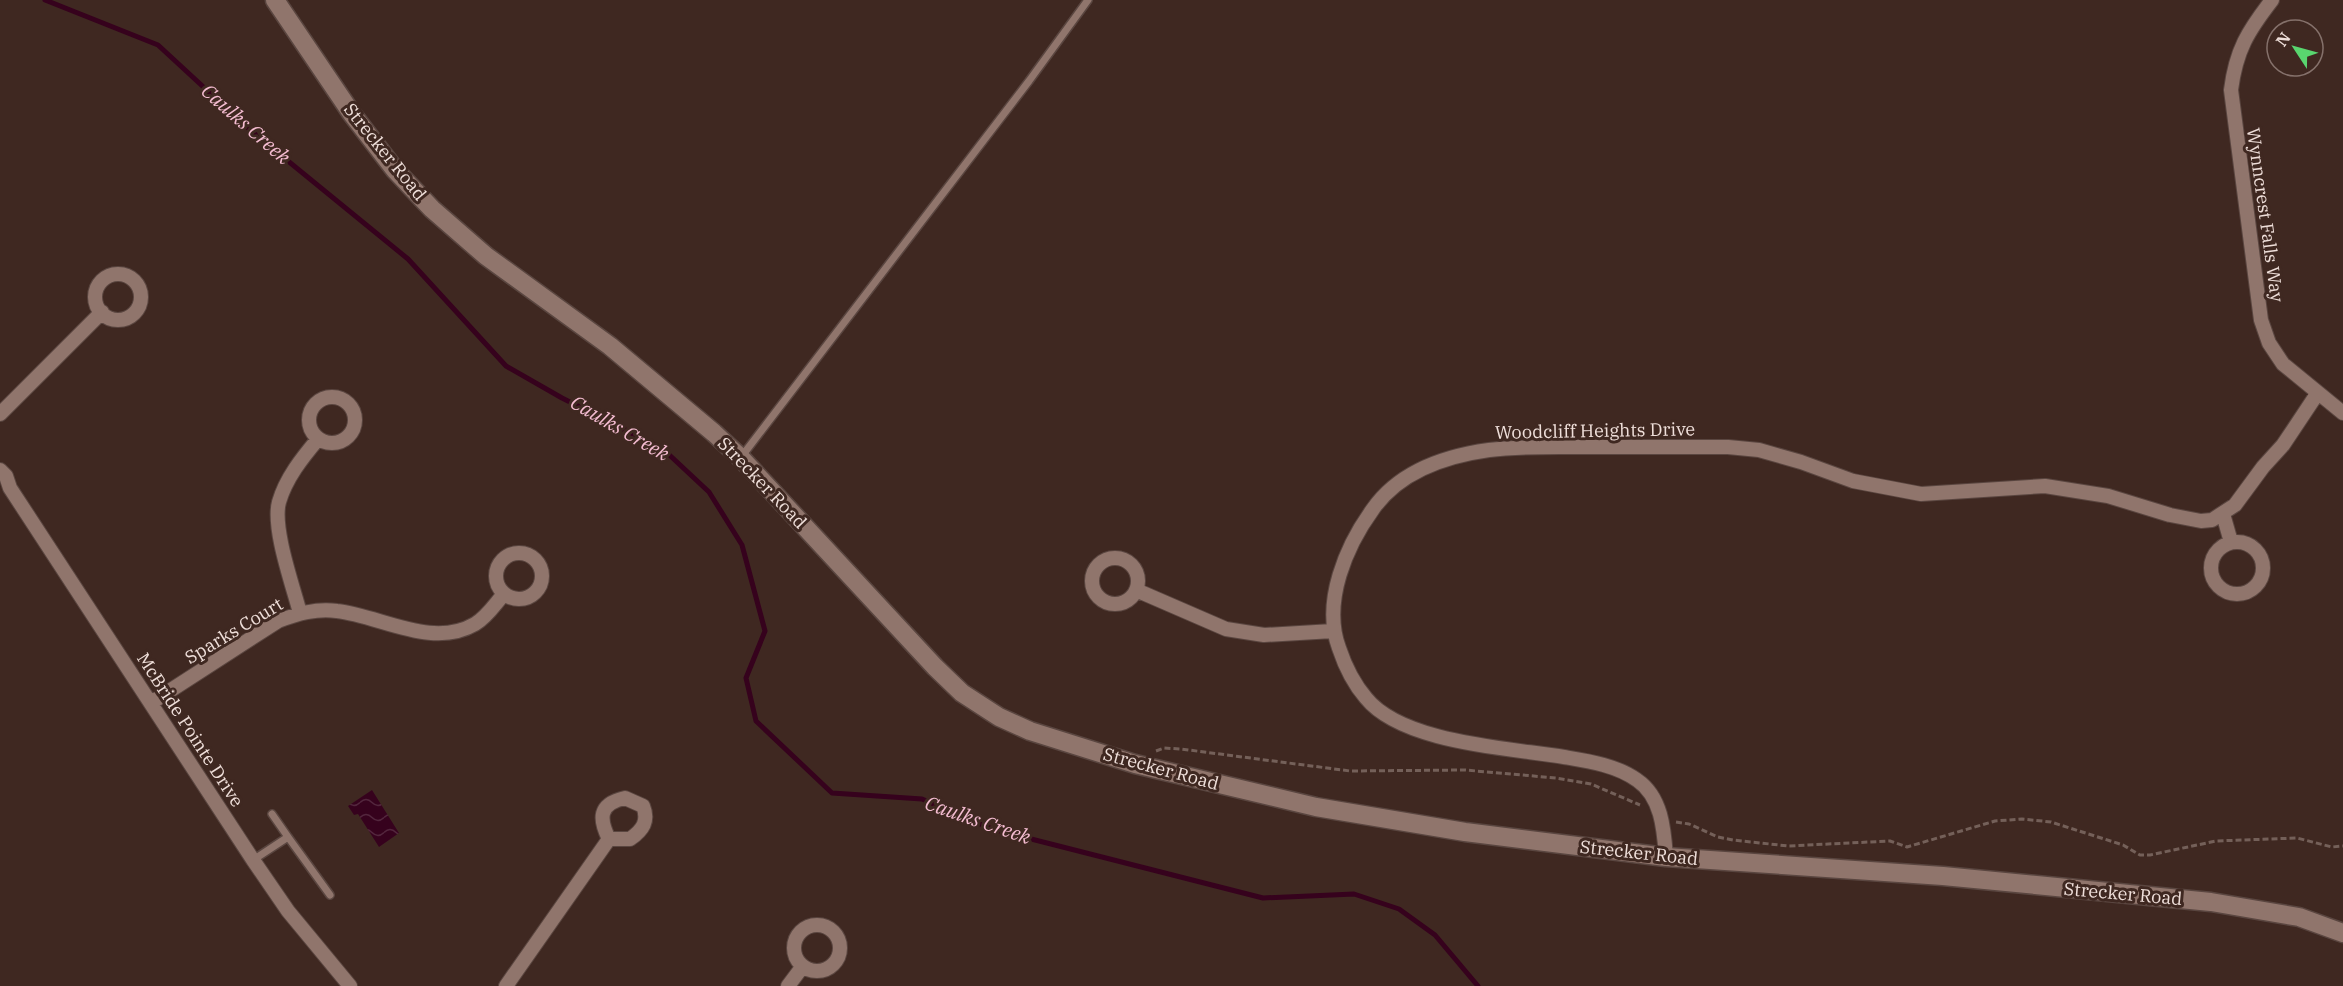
<svg xmlns="http://www.w3.org/2000/svg" width="2343" height="986" font-family="'IBM Plex Serif',serif">
	<style>
		.water { fill: url(#water-waves) }
		.lines { fill: none; stroke-linecap: round; stroke-linejoin: round }
		.stream { stroke: #36021d; stroke-width: 5 }
		.service-casing { stroke: #5a4640; stroke-width: 10 }
		.minor-casing { stroke: #5a4640; stroke-width: 16 }
		.tertiary-casing { stroke: #5a4640; stroke-width: 21 }
		.path { stroke: #746059; stroke-width: 3; stroke-dasharray: 6 3; stroke-linecap: butt }
		.service { stroke: #90756c; stroke-width: 7 }
		.minor { stroke: #90756c; stroke-width: 14 }
		.tertiary { stroke: #90756c; stroke-width: 18 }
		.labels { text-anchor: middle; stroke-width: 6; stroke-linejoin: round; paint-order: stroke }
		.street-label { font-size: 18px; fill: #efdfda; stroke: #3f2821 }
		.water-label { font-size: 20px; font-style: italic; fill: #f4bcd1; stroke: #3f2821 }
	</style>
	<defs>
		<pattern id="water-waves" width="16" height="10" patternUnits="userSpaceOnUse" patternTransform="scale(1.5)"><rect width="16" height="10" fill="#36021d"/><path d="M0 5q4-4 8 0t8 0" fill="none" stroke="#53263d"/></pattern>
	</defs>
	<rect width="100%" height="100%" fill="#3f2821"/>
	<path class="water" d="M 372,790 L 399,833 L 379,847 L 358,814 L 354,815 L 348,806 Z"/>
	<g class="lines">
		<path class="stream" d="M 45,0 L 158,45 L 250,130 L 408,259 L 506,366 L 562,398 L 663,449 L 709,492 L 742,545 L 765,631 L 746,678 L 756,721 L 832,793 L 922,799 L 992,829 L 1263,898 L 1354,894 L 1399,909 L 1435,935 L 1478,986"/>
		<defs>
			<path id="service" d="M 742,456 L 1029,81 L 1088,0
				M 288,837 L 330,895
				M 253,860 L 288,837 L 272,814"/>
			<path id="minor" d="M 2272,0 C 2248,31 2236,50 2231,90 L 2261,320 L 2269,343 L 2283,364 L 2343,413
				M95 297a23 23 0 1 1 46 0a23 23 0 1 1-46 0Z
				M309 420a23 23 0 1 1 46 0a23 23 0 1 1-46 0Z
				M 0,414 L 102,312
				M 0,470 L 6,476 L 10,488 L 253,860 L 288,911 L 350,986
				M 2223,514 L 2231,542
				M2211 568a26 26 0 1 1 52 0a26 26 0 1 1-52 0Z
				M496 576a23 23 0 1 1 46 0a23 23 0 1 1-46 0Z
				M1092 581a23 23 0 1 1 46 0a23 23 0 1 1-46 0Z
				M 1136,590 L 1226,629 L 1264,635 L 1333,631
				M 300,613 C 293,586 272,528 279,502 C 286,478 302,458 318,439
				M 151,703 L 278,621 C 297,614 316,608 337,611 C 381,616 432,649 475,624 C 487,617 495,604 504,594
				M 625,798 L 643,806 C 649,821 643,830 630,839 L 609,839 C 599,819 598,804 625,798 Z
				M 1666,857 C 1664,830 1662,797 1637,780 C 1616,765 1588,761 1564,757 C 1509,748 1402,743 1366,698 C 1353,683 1345,666 1339,648 C 1322,602 1346,546 1373,509 C 1399,472 1445,456 1489,450 C 1520,446 1552,447 1584,447 C 1632,447 1680,447 1728,447 L 1759,450 L 1801,462 L 1853,481 L 1921,494 L 2045,486 L 2108,496 L 2170,515 L 2201,521 L 2212,520 L 2235,505 L 2263,467 L 2283,445 L 2317,394
				M794 948a23 23 0 1 1 46 0a23 23 0 1 1-46 0Z
				M 506,986 L 609,839
				M 788,986 L 803,966"/>
			<path id="tertiary" d="M 275,0 L 352,114 L 395,170 L 432,209 L 486,256 L 610,346 L 714,433 L 741,458 L 935,667 L 962,693 L 999,717 L 1030,731 L 1135,764 L 1316,807 L 1465,832 L 1666,857 L 1943,876 L 2211,902 L 2299,917 L 2343,933"/>
		</defs>
		<use href="#service" class="service-casing"/>
		<use href="#minor" class="minor-casing"/>
		<use href="#tertiary" class="tertiary-casing"/>
		<path class="path" d="M 1156,751 L 1164,748 L 1181,749 L 1350,771 L 1465,770 L 1556,778 L 1591,784 L 1640,805
			M 1676,822 L 1689,824 L 1718,837 L 1733,840 L 1788,846 L 1890,841 L 1907,847 L 1995,821 L 2022,819 L 2051,822 L 2123,845 L 2140,855 L 2150,855 L 2216,841 L 2297,838 L 2332,847 L 2343,846"/>
		<use href="#service" class="service"/>
		<use href="#minor" class="minor"/>
		<use href="#tertiary" class="tertiary"/>
	</g>
	<g class="labels">
		<g class="street-label">
			<text transform="translate(385 152) rotate(51)" y="6">Strecker Road</text>
			<text transform="translate(2265 215) rotate(82)" y="6">Wynncrest Falls Way</text>
			<text transform="translate(1595 431) rotate(-1)" y="6">Woodcliff Heights Drive</text>
			<text transform="translate(762 483) rotate(46)" y="6">Strecker Road</text>
			<text transform="translate(234 631) rotate(-31)" y="6">Sparks Court</text>
			<text transform="translate(190 730) rotate(57)" y="6">McBride Pointe Drive</text>
			<text transform="translate(1161 769) rotate(15)" y="6">Strecker Road</text>
			<text transform="translate(1639 853) rotate(6)" y="6">Strecker Road</text>
			<text transform="translate(2123 894) rotate(5)" y="6">Strecker Road</text>
		</g>
		<g class="water-label">
			<text transform="translate(246 124) rotate(41)" y="7">Caulks Creek</text>
			<text transform="translate(620 428) rotate(30)" y="7">Caulks Creek</text>
			<text transform="translate(978 820) rotate(19)" y="7">Caulks Creek</text>
		</g>
	</g>
	<g transform="translate(2295 48) rotate(306)"><circle r="28" fill="#3f2821" stroke="#85716b" stroke-width="1.5"/>
	<path d="M0-4.5L10 22L0 15L-10 22Z" fill="#59d56f"/>
	<text y="-9" font-size="16" font-weight="bold" text-anchor="middle" fill="#efdfda">N</text>
	</g>
</svg>
